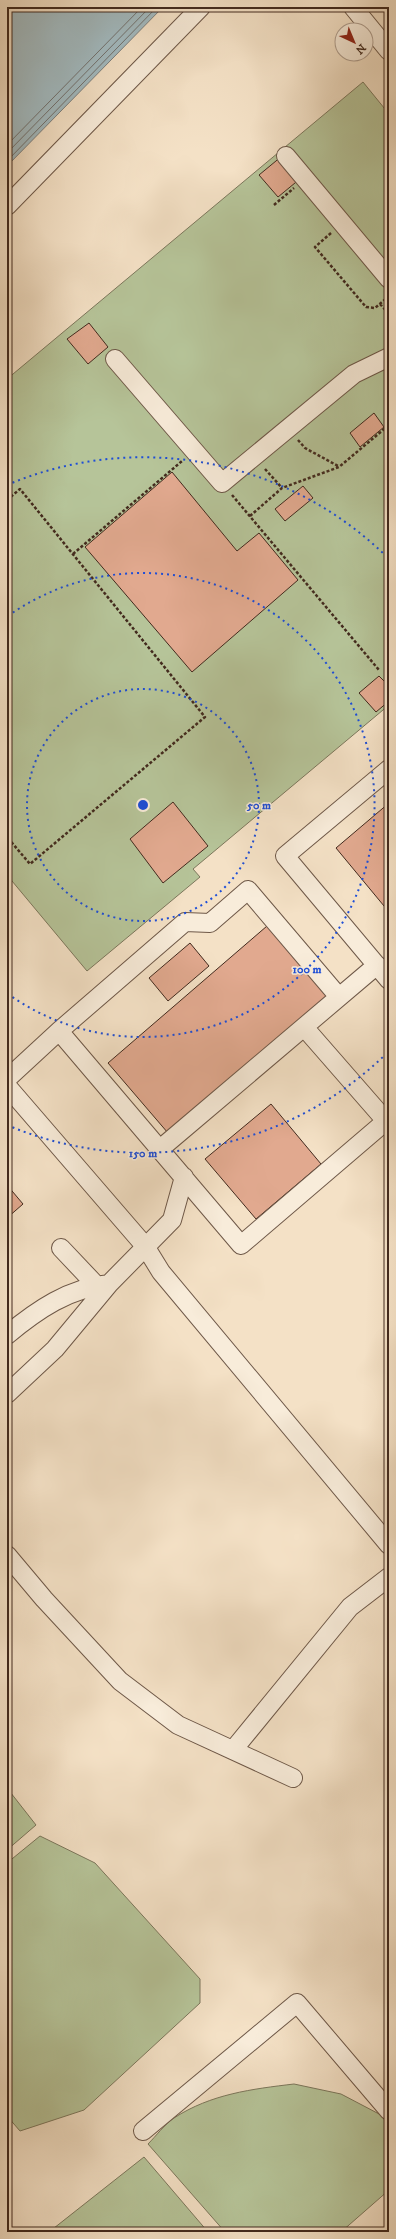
<svg xmlns="http://www.w3.org/2000/svg" width="396" height="2239" font-family="'IM FELL DW Pica',serif">
	<style>
		.green { fill: #b6c499; stroke: #7c775c }
		.water { fill: #a2bac0; stroke: #7c807f }
		.lines { fill: none; stroke-linecap: round; stroke-linejoin: round }
		.shore { stroke: #72726f; stroke-width: 1 }
		.building { fill: #e1a98f; stroke: #422a1e }
		.minor-casing { stroke: #6e5848; stroke-width: 20 }
		.path { stroke: #422a1e; stroke-width: 2.5; stroke-dasharray: 3 2; stroke-linecap: butt }
		.minor { stroke: #f8ecda; stroke-width: 18 }
		.ring { fill: none; stroke: #1d4ed8; stroke-width: 2; stroke-dasharray: 2 4 }
		.centre { fill: #1d4ed8; stroke: #f8ecda; stroke-width: 2 }
		.ring-label { font-size: 12px; text-anchor: middle; font-weight: bold; fill: #1d4ed8; stroke: #f8ecda; stroke-width: 3; stroke-linejoin: round; paint-order: stroke }
	</style>
	<rect width="100%" height="100%" fill="#f4e1c6"/>
	<filter id="stains"><feTurbulence type="fractalNoise" baseFrequency=".005" numOctaves="4"/><feColorMatrix values="0 0 0 0 .2 0 0 0 0 .09 0 0 0 0 .02 0 0 0 .5 -.17"/></filter>
	<radialGradient id="worn" r=".72"><stop offset=".6" stop-color="#630" stop-opacity="0"/><stop offset="1" stop-color="#630" stop-opacity=".3"/></radialGradient>
	<path class="green" d="M 363,82 L 389,114 L 389,705 L 193,869 L 200,877 L 87,971 L 7,875 L 7,379 Z
		M 7,1788 L 36,1825 L 7,1850 Z
		M 40,1836 L 95,1863 L 200,1979 L 200,2003 L 84,2110 L 20,2131 L 7,2116 L 7,1863 Z
		M 294,2084 L 341,2094 L 381,2115 L 389,2122 L 389,2190 L 341,2232 L 225,2232 L 148,2144 C 156,2136 165,2124 174,2118 C 211,2094 252,2089 294,2084 Z
		M 144,2157 L 208,2232 L 49,2232 Z"/>
	<path class="water" d="M 7,7 L 163,7 L 7,166 Z"/>
	<g class="lines">
		<path class="shore" d="M 7,145 L 142,7
			M 7,153 L 150,7
			M 7,161 L 157,7"/>
	</g>
	<path class="building" d="M 282,156 L 301,178 L 278,197 L 259,175 Z
		M 89,323 L 108,347 L 88,364 L 67,339 Z
		M 374,413 L 384,427 L 360,447 L 350,433 Z
		M 172,472 L 237,551 L 259,533 L 298,580 L 192,672 L 85,547 Z
		M 303,486 L 313,498 L 285,521 L 275,509 Z
		M 379,676 L 389,686 L 389,701 L 376,712 L 359,693 Z
		M 173,802 L 208,846 L 163,883 L 130,839 Z
		M 389,803 L 389,912 L 336,848 Z
		M 267,926 L 328,997 L 168,1133 L 108,1063 Z
		M 190,943 L 209,966 L 168,1001 L 149,978 Z
		M 271,1104 L 321,1164 L 256,1219 L 205,1159 Z
		M 7,1185 L 23,1204 L 7,1218 Z"/>
	<g class="lines">
		<defs>
			<path id="minor" d="M 353,7 L 389,51
				M 286,156 L 389,279
				M 7,206 L 201,7
				M 115,359 L 222,483 L 354,374 L 389,357
				M 389,769 L 285,856 L 389,980
				M 59,1031 L 185,922 L 210,923 L 248,890 L 339,997
				M 7,1079 L 59,1031 L 241,1245 L 386,1121 L 304,1027
				M 7,1086 L 145,1246 L 161,1272 L 389,1545
				M 160,1149 L 377,965
				M 61,1248 L 96,1285
				M 7,1335 C 37,1310 69,1288 109,1284 L 172,1220 L 184,1177
				M 7,1394 L 55,1349 L 109,1284
				M 7,1555 L 44,1599 L 120,1681 L 178,1725 L 293,1778
				M 233,1750 L 350,1607 L 389,1577
				M 143,2131 L 297,2003 L 389,2111"/>
		</defs>
		<use href="#minor" class="minor-casing"/>
		<path class="path" d="M 274,205 L 294,188
			M 331,233 L 315,247 L 366,307 L 375,308 L 389,296
			M 380,304 L 389,314
			M 298,440 L 305,448 L 338,466
			M 265,469 L 282,488
			M 232,495 L 379,670
			M 7,500 L 20,489 L 205,717 L 30,864 L 7,837
			M 250,516 L 282,488 L 339,467 L 389,425
			M 73,554 L 182,461"/>
		<use href="#minor" class="minor"/>
	</g>
	<g class="ring">
		<circle cx="143" cy="805" r="116"/>
		<path d="M8 616A232 232 0 1 1 8 994"/>
		<path d="M387 1053A348 348 0 0 1 7 1125M7 485A348 348 0 0 1 387 557"/>
	</g>
	<circle cx="143" cy="805" r="6" class="centre"/>
	<g class="ring-label">
		<text x="259" y="809">50 m</text>
		<text x="307" y="973">100 m</text>
		<text x="143" y="1157">150 m</text>
	</g>
	<rect width="396" height="2239" fill="none" stroke="#f4e1c6" stroke-width="24"/>
	<rect x="8" y="8" width="380" height="2223" fill="none" stroke="#422a1e" stroke-width="2"/>
	<rect x="12" y="12" width="372" height="2215" fill="none" stroke="#422a1e"/>
	<g transform="translate(354 42) rotate(136)"><circle r="19" fill="#f8ecda" stroke="#af9e8f"/>
	<path d="M0-3L7 15L0 10L-7 15Z" fill="#8f2418"/>
	<text y="-6" font-size="11" font-weight="bold" text-anchor="middle" fill="#422a1e">N</text>
	</g>
	<rect width="100%" height="100%" filter="url(#stains)"/>
	<rect width="100%" height="100%" fill="url(#worn)"/>
</svg>
